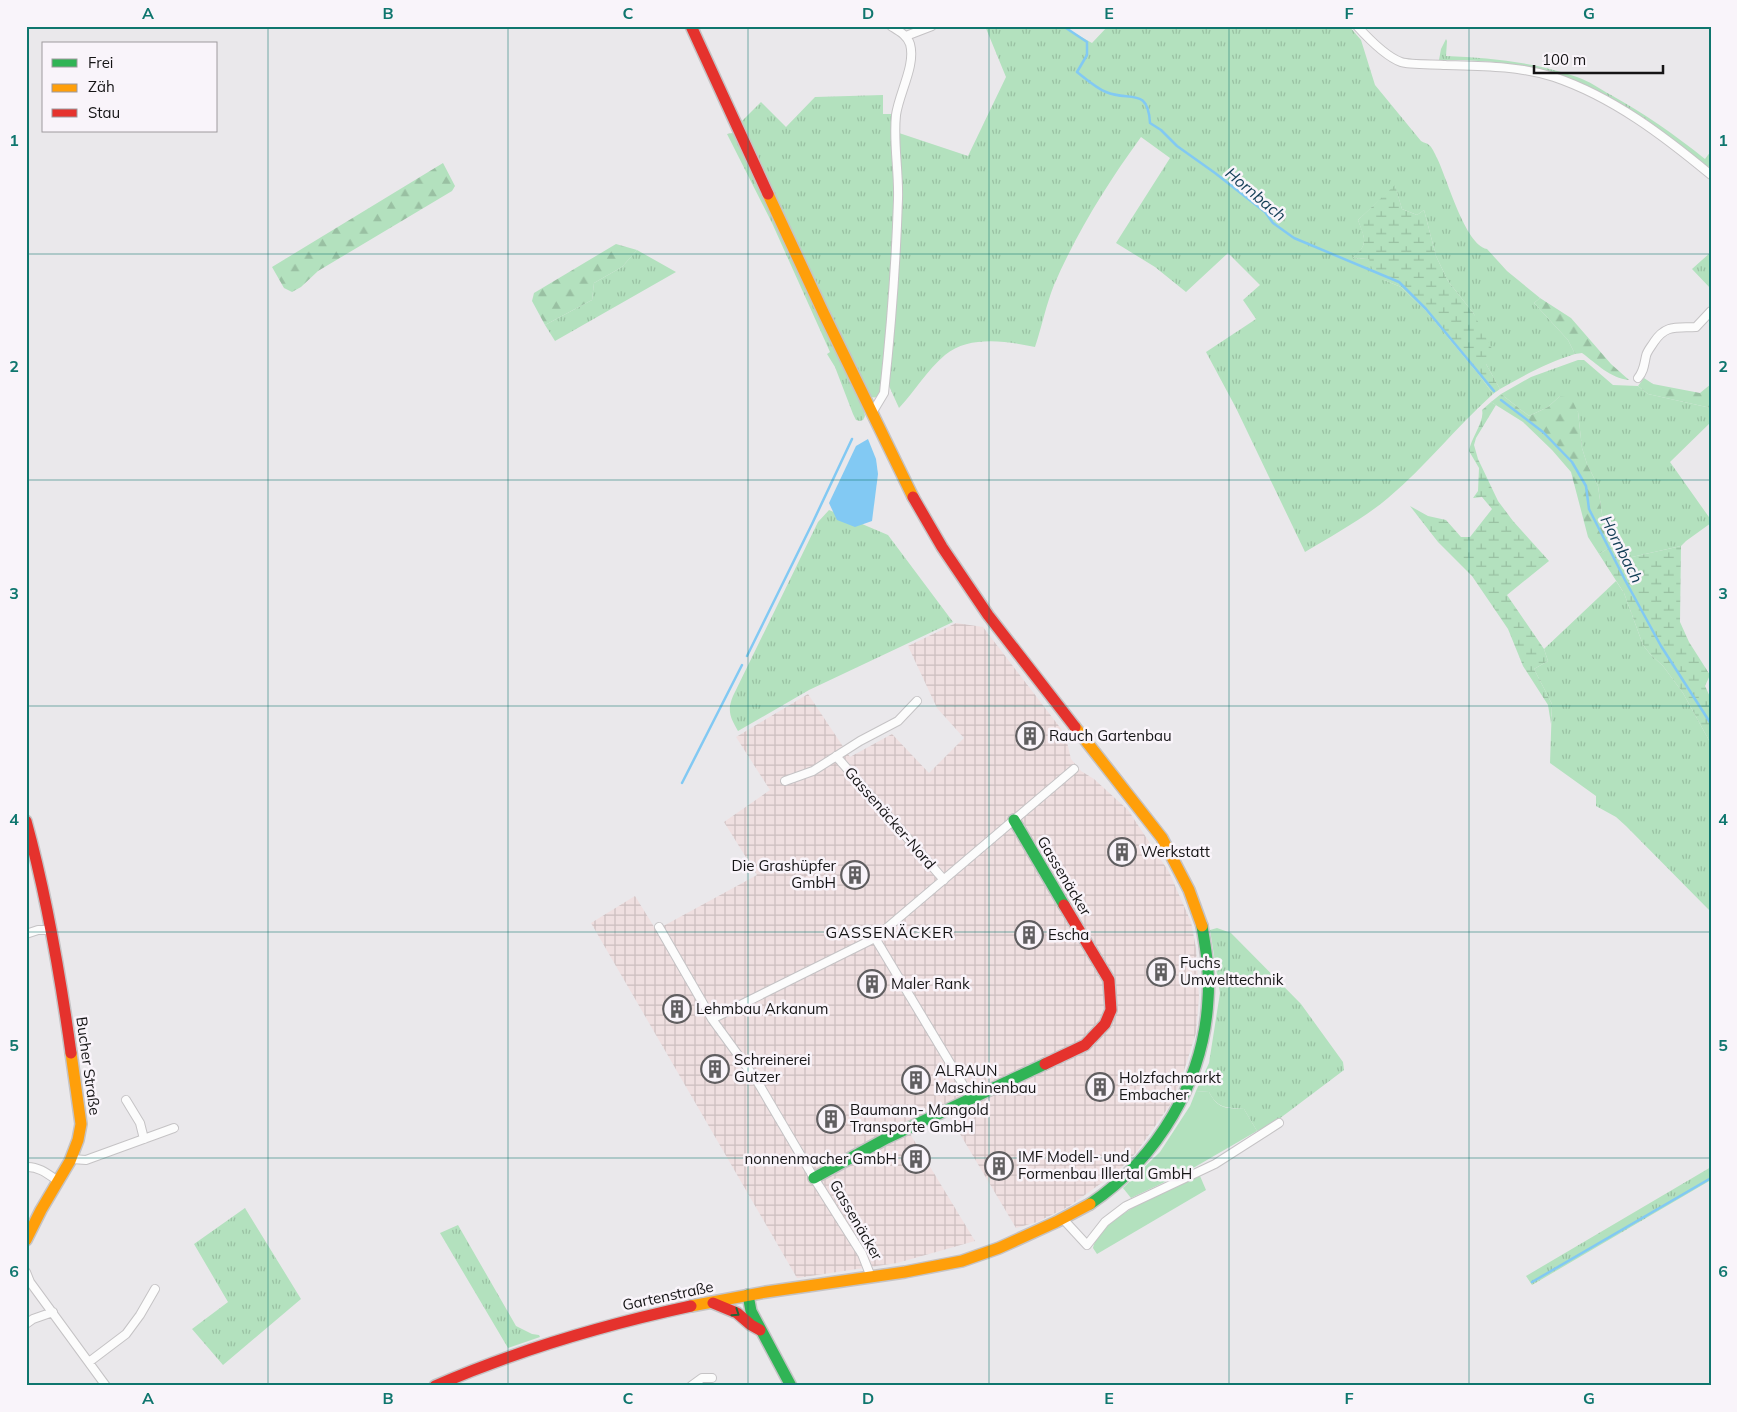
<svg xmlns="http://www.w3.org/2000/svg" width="1737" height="1412" font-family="Mulish,sans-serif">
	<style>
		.industrial { fill: url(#industrial-grid) }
		.grass { fill: url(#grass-tufts) }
		.forest { fill: url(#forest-firs) }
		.wetland { fill: url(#wetland-marsh) }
		.garden { fill: #b3e1be }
		.water { fill: #82c9f3 }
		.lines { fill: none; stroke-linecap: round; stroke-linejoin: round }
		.stream { stroke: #82c9f3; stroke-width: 2.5 }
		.street-casing { stroke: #c5c3c5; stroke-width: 10 }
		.fast-casing { stroke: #c5c3c5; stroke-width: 14 }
		.slow-casing { stroke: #c5c3c5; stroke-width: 14 }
		.jam-casing { stroke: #c5c3c5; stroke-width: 14 }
		.street { stroke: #fcfcfc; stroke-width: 8 }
		.fast { stroke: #30b455; stroke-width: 11 }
		.slow { stroke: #ff9f0a; stroke-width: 11 }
		.jam { stroke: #e5322d; stroke-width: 11 }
		.oneway { stroke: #226435 }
		.grid { fill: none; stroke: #0f766e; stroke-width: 1; stroke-opacity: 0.55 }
		.labels { text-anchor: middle; stroke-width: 5; stroke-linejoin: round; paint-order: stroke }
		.poi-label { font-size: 15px; fill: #151415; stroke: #f9f4fa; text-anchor: start }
		.street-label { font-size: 15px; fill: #151415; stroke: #f9f4fa }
		.water-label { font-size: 16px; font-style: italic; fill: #113d55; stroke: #f9f4fa }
		.neighbourhood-label { font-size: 16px; letter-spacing: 1px; fill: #151415; stroke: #f9f4fa }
		.neatline { fill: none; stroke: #0f766e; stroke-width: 2 }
		.grid-label { font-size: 16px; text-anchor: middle; font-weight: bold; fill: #0f766e }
	</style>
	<defs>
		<pattern id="industrial-grid" width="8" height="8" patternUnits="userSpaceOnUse" patternTransform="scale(1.25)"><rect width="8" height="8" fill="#efdfe0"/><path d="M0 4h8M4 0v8" fill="none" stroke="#ccbebf"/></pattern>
		<pattern id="grass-tufts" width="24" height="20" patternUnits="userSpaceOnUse" patternTransform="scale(1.25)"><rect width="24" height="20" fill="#b3e1be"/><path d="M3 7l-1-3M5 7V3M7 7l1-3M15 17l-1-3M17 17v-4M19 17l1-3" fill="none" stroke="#99c0a2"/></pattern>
		<pattern id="forest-firs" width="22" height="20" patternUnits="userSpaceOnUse" patternTransform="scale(1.25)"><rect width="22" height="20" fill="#b3e1be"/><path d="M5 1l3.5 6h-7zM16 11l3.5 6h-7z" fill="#99c0a2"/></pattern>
		<pattern id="wetland-marsh" width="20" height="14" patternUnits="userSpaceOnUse" patternTransform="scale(1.25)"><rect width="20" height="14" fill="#b3e1be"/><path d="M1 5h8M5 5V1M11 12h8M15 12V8" fill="none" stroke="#99c0a2"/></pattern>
	</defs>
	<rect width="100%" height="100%" fill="#eae8eb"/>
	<path class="industrial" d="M 956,623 L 983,627 L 1065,734 L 1071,759 L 1081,771 L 1094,779 L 1128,810 L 1169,872 L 1191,922 L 1196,948 L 1199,997 L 1196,1033 L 1181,1080 L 1170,1105 L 1136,1153 L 1117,1172 L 1068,1207 L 1037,1222 L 1016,1228 L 948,1114 L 909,1132 L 975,1241 L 897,1263 L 797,1278 L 591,923 L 635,896 L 656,930 L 757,875 L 724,822 L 770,790 L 736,737 L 808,694 L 850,757 L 892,734 L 929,773 L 964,738 L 937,708 L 908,646 Z"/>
	<path class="grass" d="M 985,26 L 1062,26 L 1092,43 L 1108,26 L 1349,26 L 1361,40 L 1375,85 L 1421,141 C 1424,143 1427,143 1429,145 C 1432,147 1435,154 1437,158 C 1447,178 1465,245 1487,249 L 1507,271 L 1540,298 L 1534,303 L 1568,340 L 1575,354 C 1548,362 1525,375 1500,389 L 1486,364 L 1474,314 L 1448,281 L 1436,256 L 1424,210 L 1417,215 L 1402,209 L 1395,186 L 1358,220 C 1365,238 1369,244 1353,258 L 1369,259 L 1384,280 L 1401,287 L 1426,311 L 1480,376 L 1493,394 C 1456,427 1426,466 1388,498 C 1363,519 1333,535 1305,552 L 1236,408 L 1206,352 L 1256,319 L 1243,300 L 1260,285 L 1228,253 L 1186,292 L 1155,267 L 1116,243 L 1170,158 L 1141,137 C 1107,184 1077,232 1054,285 C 1046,305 1042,326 1035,347 C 1007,341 969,335 945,355 C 927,370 915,391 899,408 L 889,386 L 888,381 L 900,163 L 899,133 L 968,156 L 1006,77 Z
		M 1446,39 L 1447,41 L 1446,56 C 1491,58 1535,62 1577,77 C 1589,81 1600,89 1611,95 C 1645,114 1674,134 1705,159 L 1711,151 L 1711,161 L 1708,168 L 1642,119 L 1530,68 L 1494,62 L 1463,60 L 1439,60 L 1441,49 Z
		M 883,95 L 883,114 L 893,114 C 894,155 895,196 893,237 C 891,289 886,340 880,391 L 879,396 C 873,399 870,397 866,392 L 742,127 L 742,121 L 761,102 L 786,127 L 815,97 Z
		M 732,133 L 737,135 L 863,406 L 865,416 L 863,420 L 860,421 L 856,420 L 853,414 L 835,367 L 827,354 L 830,352 L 772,223 L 727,134 Z
		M 637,250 L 676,272 L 555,341 L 545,325 L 592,300 L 594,283 L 622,267 Z
		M 1711,252 L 1711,289 L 1692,269 Z
		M 1578,360 L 1584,360 L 1613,385 L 1638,386 L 1648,394 L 1711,408 L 1711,422 L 1670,462 L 1711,520 L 1711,523 L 1686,541 L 1681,546 L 1623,559 L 1604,528 L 1598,486 L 1587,464 L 1582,448 L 1578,412 L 1560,396 L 1548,407 L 1529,416 L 1501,394 L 1531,377 Z
		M 829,510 L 888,535 L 953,622 L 809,690 L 738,731 C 730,717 727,711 733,696 L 818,522 Z
		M 1616,581 L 1624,593 L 1643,645 L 1650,654 L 1663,666 L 1683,693 L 1711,744 L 1711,912 L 1626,826 L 1616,817 L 1596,806 L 1596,796 L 1550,763 L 1552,704 L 1534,669 L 1548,661 L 1544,649 Z
		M 1217,928 L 1231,933 L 1301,1004 L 1343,1062 L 1344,1070 L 1271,1125 L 1257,1131 L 1244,1109 C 1225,1107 1218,1109 1209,1092 L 1196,1091 L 1209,1063 L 1220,993 L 1210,930 Z
		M 1711,1167 L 1711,1180 L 1532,1285 L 1526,1276 Z
		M 245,1208 L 301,1299 L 223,1365 L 192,1329 L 228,1302 L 194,1244 Z
		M 458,1225 L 516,1326 L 532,1334 L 539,1335 L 540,1337 L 508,1348 L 440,1233 Z"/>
	<path class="forest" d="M 443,163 L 455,186 L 452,191 L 318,271 L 301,287 L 292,292 L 284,288 L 272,267 Z
		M 616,244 L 637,250 L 622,267 L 594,283 L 592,300 L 545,325 L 532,301 L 534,293 Z
		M 1540,298 L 1571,318 L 1611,364 L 1629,380 C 1610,378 1597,364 1582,353 L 1575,354 L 1568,340 L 1534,303 Z
		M 1644,378 L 1653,384 L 1700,393 L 1711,384 L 1711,408 L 1648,394 L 1638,386 Z
		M 1501,394 L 1529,416 L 1548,407 L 1560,396 L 1571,398 L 1578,412 L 1582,448 L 1587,464 L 1598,486 L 1604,528 L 1614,545 L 1599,554 L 1588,537 L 1571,472 L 1552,450 L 1523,422 L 1491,402 Z"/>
	<path class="wetland" d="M 1395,185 L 1402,209 L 1417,215 L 1424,210 L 1436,256 L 1448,281 L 1474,314 L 1492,349 L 1486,364 L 1500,389 L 1493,394 L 1480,376 L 1426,311 L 1401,287 L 1384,280 L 1376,281 L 1369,259 L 1353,258 C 1369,243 1365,240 1358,220 Z
		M 1491,402 L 1496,405 L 1476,438 L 1474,445 L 1478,459 L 1498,501 L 1513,521 L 1549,561 L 1507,595 L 1544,649 L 1548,661 L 1534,669 L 1552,704 L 1551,724 L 1548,705 L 1523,666 L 1508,629 L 1489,601 L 1472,576 L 1438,542 L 1410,506 L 1428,516 L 1446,520 L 1461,537 L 1470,537 L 1492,509 L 1482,497 L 1473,498 L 1478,491 L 1479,468 L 1469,451 C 1471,438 1485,421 1482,410 Z
		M 1614,545 L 1623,559 L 1681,546 L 1680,622 L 1689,642 L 1710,675 L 1705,686 L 1711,699 L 1711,744 L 1683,693 L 1663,666 L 1650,654 L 1643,645 L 1624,593 L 1599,554 Z"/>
	<path class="garden" d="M 1196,1091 L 1209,1092 C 1218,1109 1225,1108 1244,1109 L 1257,1131 L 1188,1171 L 1131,1198 L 1123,1188 L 1160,1152 L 1190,1106 Z
		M 1200,1176 L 1206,1190 L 1097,1254 L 1093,1248 C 1101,1215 1171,1189 1200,1176 Z"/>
	<path class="water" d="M 868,439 L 876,459 L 878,474 L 872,521 L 855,527 L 837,520 L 829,503 L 856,446 Z"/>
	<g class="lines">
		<path class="stream" d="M 1063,26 L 1087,42 L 1087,55 L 1077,72 C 1086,79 1096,88 1106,92 C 1129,102 1148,86 1150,123 L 1161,130 L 1177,146 L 1215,173 L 1265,212 L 1273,223 L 1294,238 L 1399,282 L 1426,309 L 1494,391
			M 1501,400 L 1543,432 L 1572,462 L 1586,486 L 1589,509 L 1625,580 L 1661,646 L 1711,724
			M 747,656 L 812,524 L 852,439
			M 682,783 L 742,665
			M 1532,1282 L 1711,1178"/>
		<defs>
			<path id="street" d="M 1357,26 C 1367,37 1387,57 1401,62 C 1410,65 1435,64 1446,65 C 1483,66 1519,66 1554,77 C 1613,97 1664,136 1711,175
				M 906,36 L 932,26
				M 1638,378 C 1644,371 1644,365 1646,356 C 1647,351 1651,347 1654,342 C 1666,324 1677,328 1696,327 L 1711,311
				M 872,413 L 884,393 C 891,328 896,264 898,199 C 899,171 893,143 896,115 C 899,93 916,65 910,44 C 907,35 899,31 891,26
				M 836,756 L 944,880
				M 785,781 L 813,771 L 860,741 L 898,721 L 917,701
				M 659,927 L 712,1019 L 757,1081 L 814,1178 L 862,1254 L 871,1277
				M 26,934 L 38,930 L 50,930
				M 875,938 L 971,1098
				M 712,1019 L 875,938 L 1074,769
				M 126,1100 L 140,1123 L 144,1139
				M 72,1159 L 86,1160 L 174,1128
				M 26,1167 C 38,1166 48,1174 58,1181
				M 1063,1219 L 1087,1245 L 1105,1222 L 1126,1206 L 1215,1164 L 1279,1123
				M 26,1272 L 30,1282 L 106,1386
				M 26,1324 L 33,1319 L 53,1312
				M 89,1362 L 126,1334 L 140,1315 L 155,1289
				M 691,1386 L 702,1378 L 712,1378"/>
			<path id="fast" d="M 1014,820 L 1064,905
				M 814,1178 L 887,1138 L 1045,1064
				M 1090,1204 C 1158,1158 1204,1081 1208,999 C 1210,974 1206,950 1202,926
				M 748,1295 L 751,1311 L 791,1386"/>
			<path id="slow" d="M 768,194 L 824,314 L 913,497
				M 1075,727 L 1162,838 L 1189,890 L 1202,926
				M 26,1240 L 41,1210 L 70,1161 L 78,1140 L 81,1124 L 71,1053
				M 691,1306 L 766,1292 L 905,1272 L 962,1261 L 999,1248 L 1056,1222 L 1090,1204"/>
			<path id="jam" d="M 691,26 L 768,194
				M 913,497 L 942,547 L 988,615 L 1075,727
				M 26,821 C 47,897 60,974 71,1053
				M 1045,1064 L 1085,1045 L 1105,1024 L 1111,1010 L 1109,980 L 1064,905
				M 713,1303 L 737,1313 L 751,1325 L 760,1330
				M 435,1386 C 518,1350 603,1325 691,1306"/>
		</defs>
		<use href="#street" class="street-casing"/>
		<use href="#fast" class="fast-casing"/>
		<use href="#slow" class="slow-casing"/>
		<use href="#jam" class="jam-casing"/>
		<use href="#street" class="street"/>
		<use href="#fast" class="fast"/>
		<use href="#slow" class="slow"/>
		<use href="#jam" class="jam"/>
	</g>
	<defs><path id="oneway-chevron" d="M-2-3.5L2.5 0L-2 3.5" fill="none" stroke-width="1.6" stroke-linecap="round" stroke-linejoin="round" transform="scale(1.25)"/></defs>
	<use class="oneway" href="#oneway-chevron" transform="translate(736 1313) rotate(34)"/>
	<path class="grid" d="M 268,26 L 268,1386M 508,26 L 508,1386M 748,26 L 748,1386M 989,26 L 989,1386M 1229,26 L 1229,1386M 1469,26 L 1469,1386M 26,254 L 1711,254M 26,480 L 1711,480M 26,706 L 1711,706M 26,932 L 1711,932M 26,1158 L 1711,1158"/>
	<defs>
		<symbol id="building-ring" viewBox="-11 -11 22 22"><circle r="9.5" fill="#f9f4fa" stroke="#605e60" stroke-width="1.5"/><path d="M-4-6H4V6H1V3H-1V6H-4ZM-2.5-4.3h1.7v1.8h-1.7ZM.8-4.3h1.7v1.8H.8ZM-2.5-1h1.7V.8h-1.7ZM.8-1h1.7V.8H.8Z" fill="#605e60"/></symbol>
	</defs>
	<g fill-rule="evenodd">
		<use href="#building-ring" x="1014" y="720" width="32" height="32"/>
		<use href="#building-ring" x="1106" y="836" width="32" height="32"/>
		<use href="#building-ring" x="839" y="859" width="32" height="32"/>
		<use href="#building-ring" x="1013" y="919" width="32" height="32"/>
		<use href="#building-ring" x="1145" y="956" width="32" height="32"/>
		<use href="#building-ring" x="856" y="968" width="32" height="32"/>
		<use href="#building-ring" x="661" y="993" width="32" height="32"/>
		<use href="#building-ring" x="699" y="1053" width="32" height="32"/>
		<use href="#building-ring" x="900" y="1064" width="32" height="32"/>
		<use href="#building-ring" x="1084" y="1071" width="32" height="32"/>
		<use href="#building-ring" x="815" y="1103" width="32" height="32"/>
		<use href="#building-ring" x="900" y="1143" width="32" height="32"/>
		<use href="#building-ring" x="983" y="1150" width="32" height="32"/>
	</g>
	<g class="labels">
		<g class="poi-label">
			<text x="1049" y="741">Rauch Gartenbau</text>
			<text x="1141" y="857">Werkstatt</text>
			<text x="836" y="871" text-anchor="end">Die Grashüpfer<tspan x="836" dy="17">GmbH</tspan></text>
			<text x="1048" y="940">Escha</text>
			<text x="1180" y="968">Fuchs<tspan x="1180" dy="17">Umwelttechnik</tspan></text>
			<text x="891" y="989">Maler Rank</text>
			<text x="696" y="1014">Lehmbau Arkanum</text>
			<text x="734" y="1065">Schreinerei<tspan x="734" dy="17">Gutzer</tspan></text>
			<text x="935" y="1076">ALRAUN<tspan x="935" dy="17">Maschinenbau</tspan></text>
			<text x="1119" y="1083">Holzfachmarkt<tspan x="1119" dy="17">Embacher</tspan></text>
			<text x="850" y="1115">Baumann- Mangold<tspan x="850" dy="17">Transporte GmbH</tspan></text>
			<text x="1018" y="1162">IMF Modell- und<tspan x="1018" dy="17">Formenbau Illertal GmbH</tspan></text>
			<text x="897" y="1164" text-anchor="end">nonnenmacher GmbH</text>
		</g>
		<g class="street-label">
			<text transform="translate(890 818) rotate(49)" y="5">Gassenäcker-Nord</text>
			<text transform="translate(1064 876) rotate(59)" y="5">Gassenäcker</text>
			<text transform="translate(88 1066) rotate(82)" y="5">Bucher Straße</text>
			<text transform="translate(856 1220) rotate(60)" y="5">Gassenäcker</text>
			<text transform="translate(668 1296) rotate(-12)" y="5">Gartenstraße</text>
		</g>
		<g class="water-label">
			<text transform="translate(1256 194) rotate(40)" y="6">Hornbach</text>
			<text transform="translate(1622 549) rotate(63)" y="6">Hornbach</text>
		</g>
		<g class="neighbourhood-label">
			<text x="890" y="938">GASSENÄCKER</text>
		</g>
	</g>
	<rect width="1737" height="1412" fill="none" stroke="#f9f4fa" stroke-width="55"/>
	<rect x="42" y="42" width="175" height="90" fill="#f9f4fa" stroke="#9e9a9e"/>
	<rect x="52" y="59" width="25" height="8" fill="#30b455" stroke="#9e9a9e"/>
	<text x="88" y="68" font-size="15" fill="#151415">Frei</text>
	<rect x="52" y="84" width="25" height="8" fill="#ff9f0a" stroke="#9e9a9e"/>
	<text x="88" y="92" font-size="15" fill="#151415">Zäh</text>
	<rect x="52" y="109" width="25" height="8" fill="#e5322d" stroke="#9e9a9e"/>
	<text x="88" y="118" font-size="15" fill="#151415">Stau</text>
	<path d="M1534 65v8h129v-8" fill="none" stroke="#151415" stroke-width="2.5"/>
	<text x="1542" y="65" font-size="15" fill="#151415" stroke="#f9f4fa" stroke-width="4" paint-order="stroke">100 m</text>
	<rect x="28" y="28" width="1682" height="1356" class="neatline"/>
	<g class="grid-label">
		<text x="148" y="19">A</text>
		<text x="388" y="19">B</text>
		<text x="628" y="19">C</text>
		<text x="868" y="19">D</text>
		<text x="1109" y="19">E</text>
		<text x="1349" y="19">F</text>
		<text x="1589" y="19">G</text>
		<text x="14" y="146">1</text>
		<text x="1723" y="146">1</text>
		<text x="14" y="372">2</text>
		<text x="1723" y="372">2</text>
		<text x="14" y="599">3</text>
		<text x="1723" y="599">3</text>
		<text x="14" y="825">4</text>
		<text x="1723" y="825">4</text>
		<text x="14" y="1051">5</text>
		<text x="1723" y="1051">5</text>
		<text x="14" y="1277">6</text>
		<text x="1723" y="1277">6</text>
		<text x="148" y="1404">A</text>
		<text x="388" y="1404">B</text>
		<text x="628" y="1404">C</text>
		<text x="868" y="1404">D</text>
		<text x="1109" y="1404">E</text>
		<text x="1349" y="1404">F</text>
		<text x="1589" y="1404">G</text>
	</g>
</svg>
